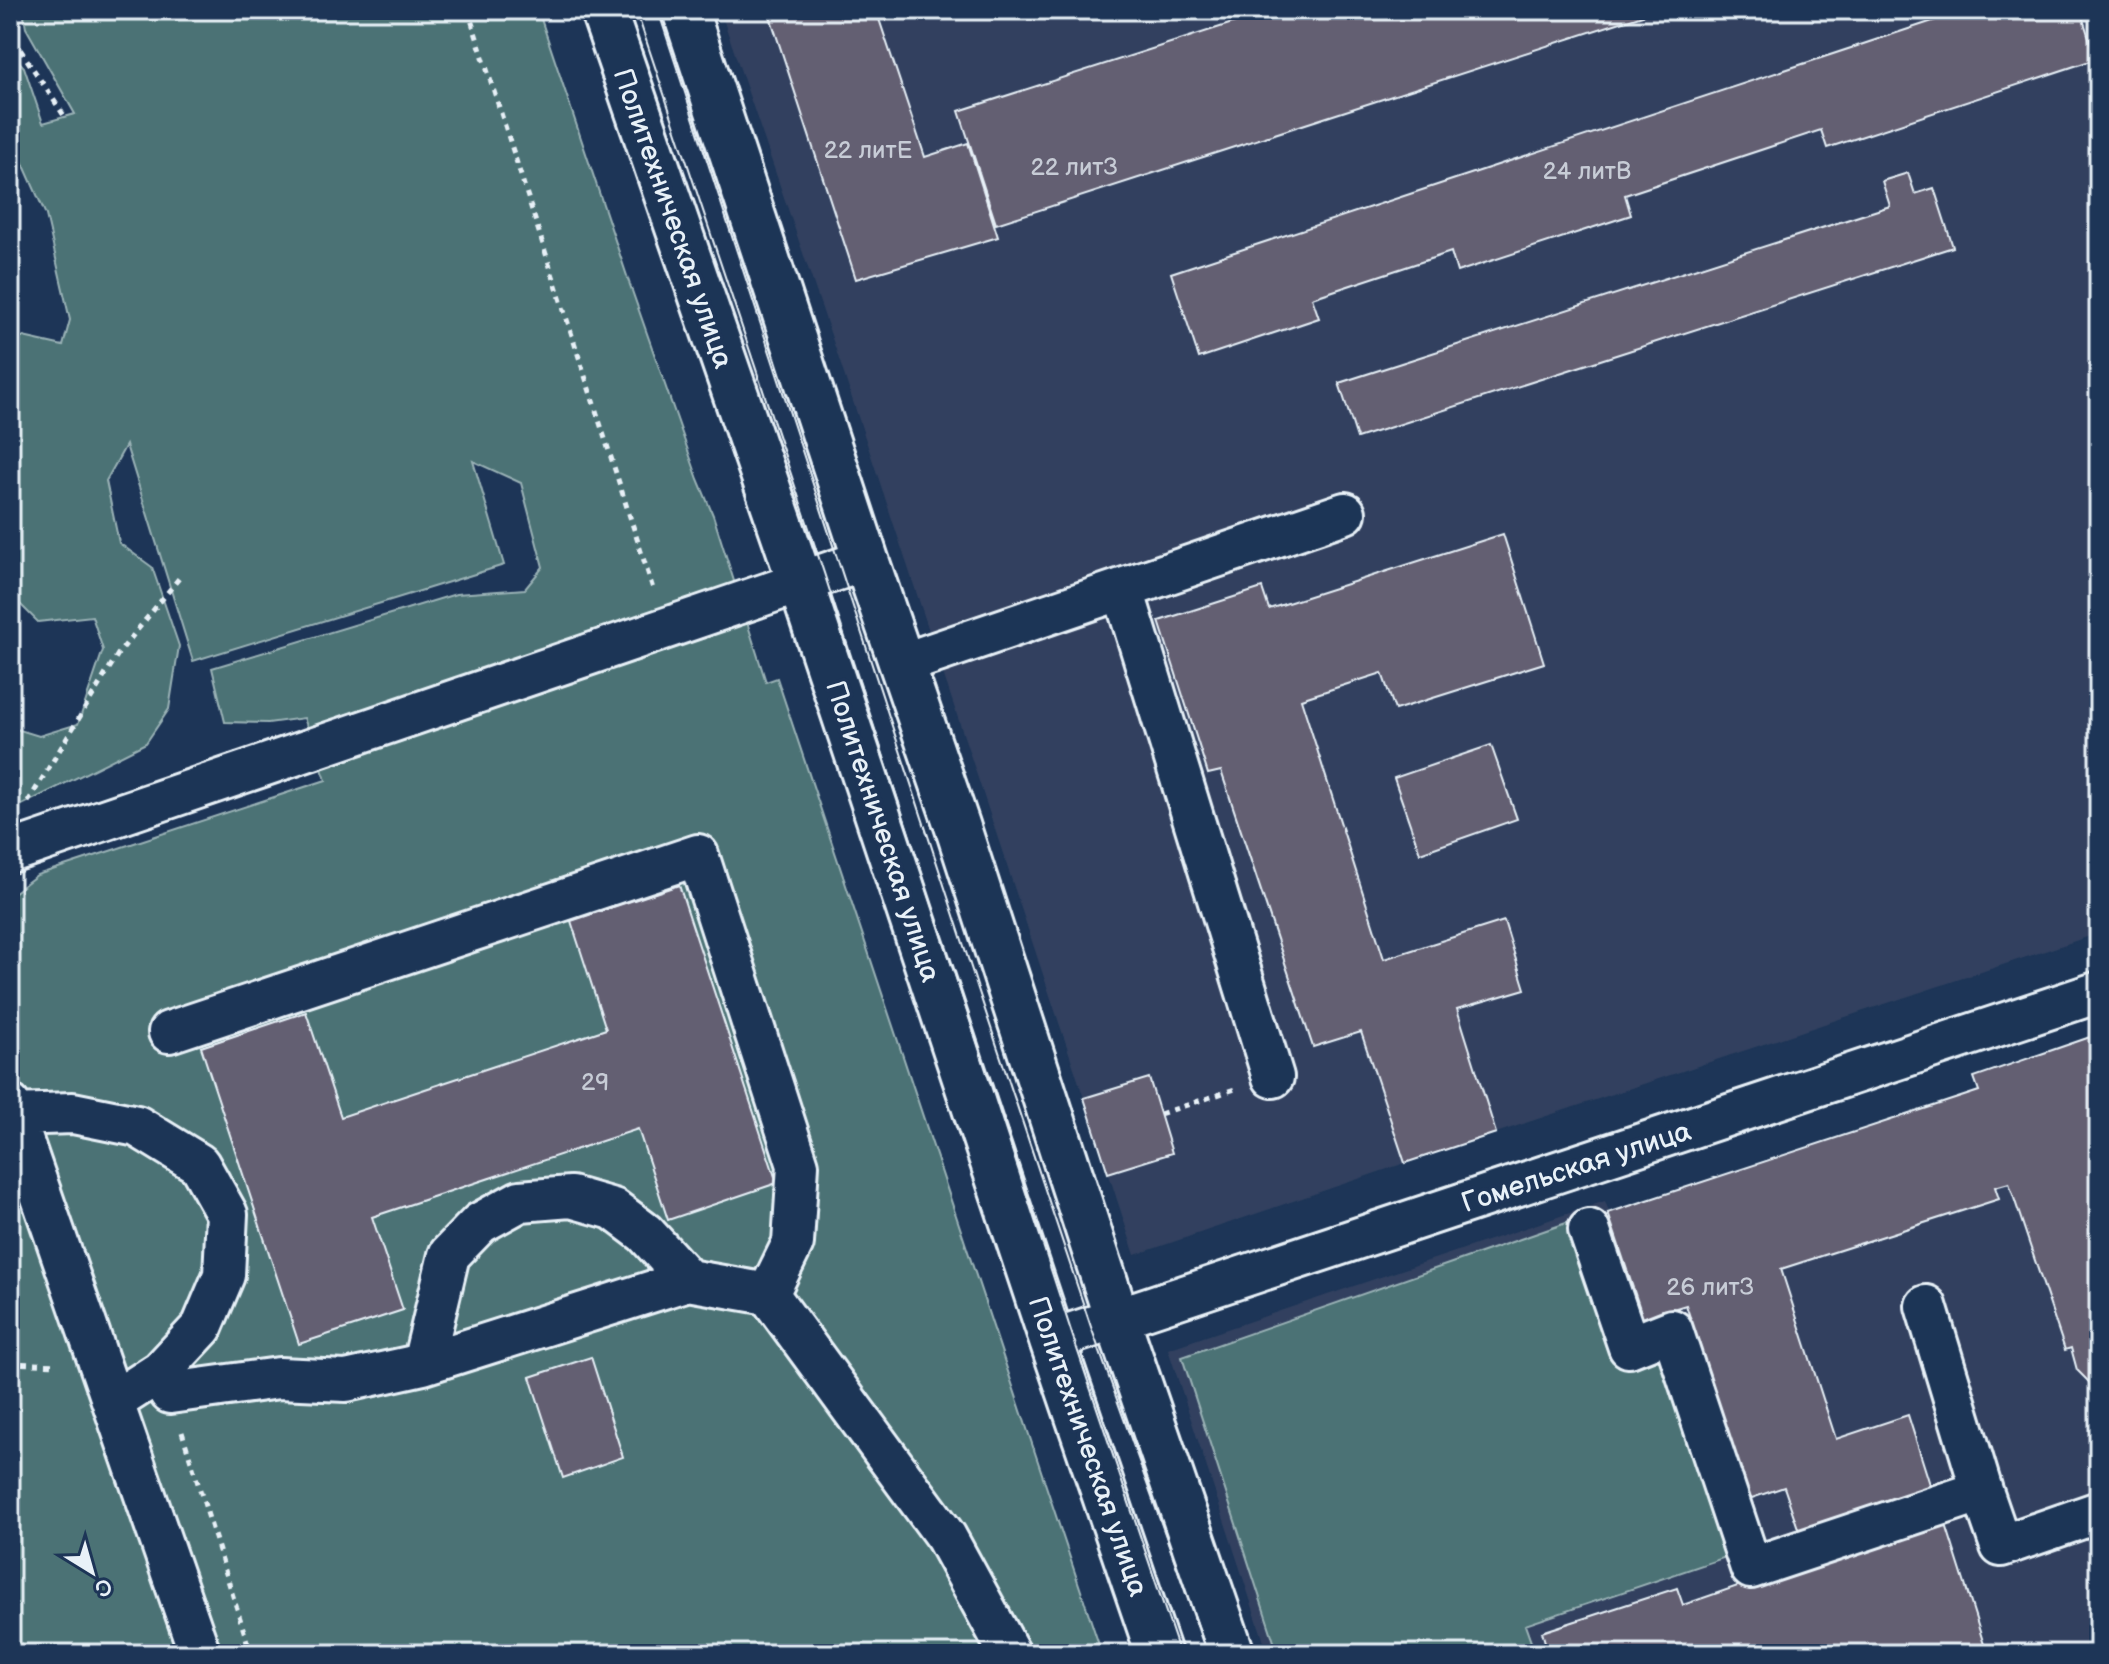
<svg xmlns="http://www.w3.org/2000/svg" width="2109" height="1664" font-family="'Balsamiq Sans',sans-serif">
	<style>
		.built { fill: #32415f }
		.green { fill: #4b7274; stroke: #9ab2b6; stroke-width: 2 }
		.building { fill: #635e72; stroke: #e8f1f8; stroke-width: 2 }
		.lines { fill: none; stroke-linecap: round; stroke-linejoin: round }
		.minor-casing { stroke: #e8f1f8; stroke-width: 46 }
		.major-casing { stroke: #e8f1f8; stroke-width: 50 }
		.path { stroke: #e8f1f8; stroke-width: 5; stroke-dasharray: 6 6; stroke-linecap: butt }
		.minor { stroke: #1d3557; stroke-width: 40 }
		.major { stroke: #1d3557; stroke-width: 44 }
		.tram { stroke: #e8f1f8; stroke-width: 2 }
		.labels { text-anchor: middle; stroke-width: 7; stroke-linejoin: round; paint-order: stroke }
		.number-label { font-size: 24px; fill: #c7ccd6 }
		.street-label { font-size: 28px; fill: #e8f1f8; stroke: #1d3557 }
	</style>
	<rect width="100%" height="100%" fill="#1d3557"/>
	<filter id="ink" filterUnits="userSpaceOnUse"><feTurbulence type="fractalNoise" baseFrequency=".0125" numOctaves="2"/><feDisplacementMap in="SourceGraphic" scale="16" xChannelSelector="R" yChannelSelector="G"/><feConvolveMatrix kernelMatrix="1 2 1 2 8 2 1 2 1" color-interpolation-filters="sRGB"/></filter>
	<g filter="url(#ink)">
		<path class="built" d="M 720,10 L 2099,10 L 2099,933 L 1405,1163 L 1135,1255 L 1084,1098 L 831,335 Z
			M 2099,1034 L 2099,1654 L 1268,1654 L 1168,1349 L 1605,1201 L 1609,1212 L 1978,1091 L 1974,1077 Z"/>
		<path class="green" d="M 23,10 L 538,10 L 630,285 L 698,479 L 713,515 L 766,682 L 777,678 L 1102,1654 L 10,1654 L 10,909 L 13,893 L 37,875 L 326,780 L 304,718 L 268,723 L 225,722 L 212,668 L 456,594 L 525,589 L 543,567 L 521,483 L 473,461 L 504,565 L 193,661 L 126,445 L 106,481 L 119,543 L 152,567 L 179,646 L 169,709 L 146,743 L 10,811 L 10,727 L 39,736 L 78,724 L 103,650 L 92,616 L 38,622 L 10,594 L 10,334 L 63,346 L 70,320 L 46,215 L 10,134 L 10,52 L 24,67 L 43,123 L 75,114 L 26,28 Z
			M 1572,1221 L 1661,1350 L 1732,1555 L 1525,1625 L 1531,1642 L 1497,1654 L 1278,1654 L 1182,1357 Z"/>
		<path class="building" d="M 768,10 L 876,10 L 925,157 L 968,143 L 998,237 L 856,279 Z
			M 1273,10 L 1658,10 L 996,224 L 959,111 Z
			M 1966,10 L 2080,10 L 2096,59 L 1827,148 L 1821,130 L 1625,195 L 1631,215 L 1457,272 L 1451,252 L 1312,298 L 1319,318 L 1199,358 L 1171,273 Z
			M 1908,173 L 1915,194 L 1934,188 L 1953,247 L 1357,438 L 1339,383 L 1890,206 L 1882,181 Z
			M 1503,534 L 1544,663 L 1395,710 L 1382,673 L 1301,699 L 1384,959 L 1504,921 L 1525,989 L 1457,1009 L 1496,1133 L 1405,1163 L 1361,1032 L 1313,1047 L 1221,771 L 1208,774 L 1159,621 L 1262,588 L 1269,609 Z
			M 1491,745 L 1517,819 L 1420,853 L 1394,778 Z
			M 679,885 L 777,1183 L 668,1220 L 638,1129 L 372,1217 L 403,1310 L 299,1344 L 201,1047 L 306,1012 L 341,1117 L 606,1029 L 571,921 Z
			M 2099,1034 L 2099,1387 L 2092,1385 L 2077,1370 L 2071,1348 L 2065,1350 L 2009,1183 L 1995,1187 L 1999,1199 L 1781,1269 L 1836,1439 L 1908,1415 L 1933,1494 L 1801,1537 L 1784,1487 L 1749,1499 L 1686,1305 L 1643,1318 L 1608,1213 L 1979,1091 L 1974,1077 Z
			M 1149,1078 L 1172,1153 L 1108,1173 L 1084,1098 Z
			M 591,1357 L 623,1457 L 563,1478 L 530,1377 Z
			M 1943,1515 L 1987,1654 L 1541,1654 L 1548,1652 L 1542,1632 L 1677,1588 L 1683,1605 Z"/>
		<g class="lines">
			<defs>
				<path id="minor" d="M 1123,590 L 1273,1077
					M 902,664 L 1345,513
					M 10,852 L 866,560
					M 169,1032 L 698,855 L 798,1165 L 793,1243 L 768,1294 L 688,1280 L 423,1364 L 346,1381 L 279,1378 L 170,1393
					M 10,1105 L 200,1654
					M 13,1115 L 73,1113 L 137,1126 L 199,1164 L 227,1214 L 224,1275 L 202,1327 L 161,1371 L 113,1402
					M 1589,1230 L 1629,1347 L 1672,1330 L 1751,1568 L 1982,1491 L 2001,1546 L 2099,1512
					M 768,1294 L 946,1537 L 1010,1654
					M 1926,1306 L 1982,1491
					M 1052,1340 L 2099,992
					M 423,1364 L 449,1255 L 480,1223 L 520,1201 L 571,1197 L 613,1209 L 645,1233 L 688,1280"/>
				<path id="major" d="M 603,10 L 800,581 L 1052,1340 L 1159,1654
					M 685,10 L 866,560 L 957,825 L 1117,1319 L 1232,1654"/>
			</defs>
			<use href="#minor" class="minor-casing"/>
			<use href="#major" class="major-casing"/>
			<path class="path" d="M 468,10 L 654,592
				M 10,28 L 16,43 L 65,117
				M 10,67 L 15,44
				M 28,802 L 118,654 L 180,577
				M 1160,1114 L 1235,1089
				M 10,1363 L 57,1365
				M 182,1432 L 251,1654"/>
			<use href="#minor" class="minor"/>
			<use href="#major" class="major"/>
			<path class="tram" d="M 636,10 L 824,573 L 1072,1334 L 1180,1654
				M 658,10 L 979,992 L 1091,1327 L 1208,1654"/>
		</g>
	</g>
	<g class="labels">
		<g class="number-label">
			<text x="868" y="158">22 литЕ</text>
			<text x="1074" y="175">22 литЗ</text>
			<text x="1587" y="179">24 литВ</text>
			<text x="595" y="1090">29</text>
			<text x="1710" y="1295">26 литЗ</text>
		</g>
		<g class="street-label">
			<text transform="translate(674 218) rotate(71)" y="10">Политехническая улица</text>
			<text transform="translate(884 831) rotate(72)" y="10">Политехническая улица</text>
			<text transform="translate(1576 1166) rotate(-18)" y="10">Гомельская улица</text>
			<text transform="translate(1089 1446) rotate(71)" y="10">Политехническая улица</text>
		</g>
	</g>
	<rect width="2109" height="1664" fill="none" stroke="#1d3557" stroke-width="40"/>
	<rect x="20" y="20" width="2069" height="1624" fill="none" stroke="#e8f1f8" stroke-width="3" filter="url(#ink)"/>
	<g transform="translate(92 1572) rotate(143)" stroke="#1d3557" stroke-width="6" paint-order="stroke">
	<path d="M0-6L14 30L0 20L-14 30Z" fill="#e8f1f8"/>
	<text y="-12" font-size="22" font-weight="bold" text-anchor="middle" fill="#e8f1f8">С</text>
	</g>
</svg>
